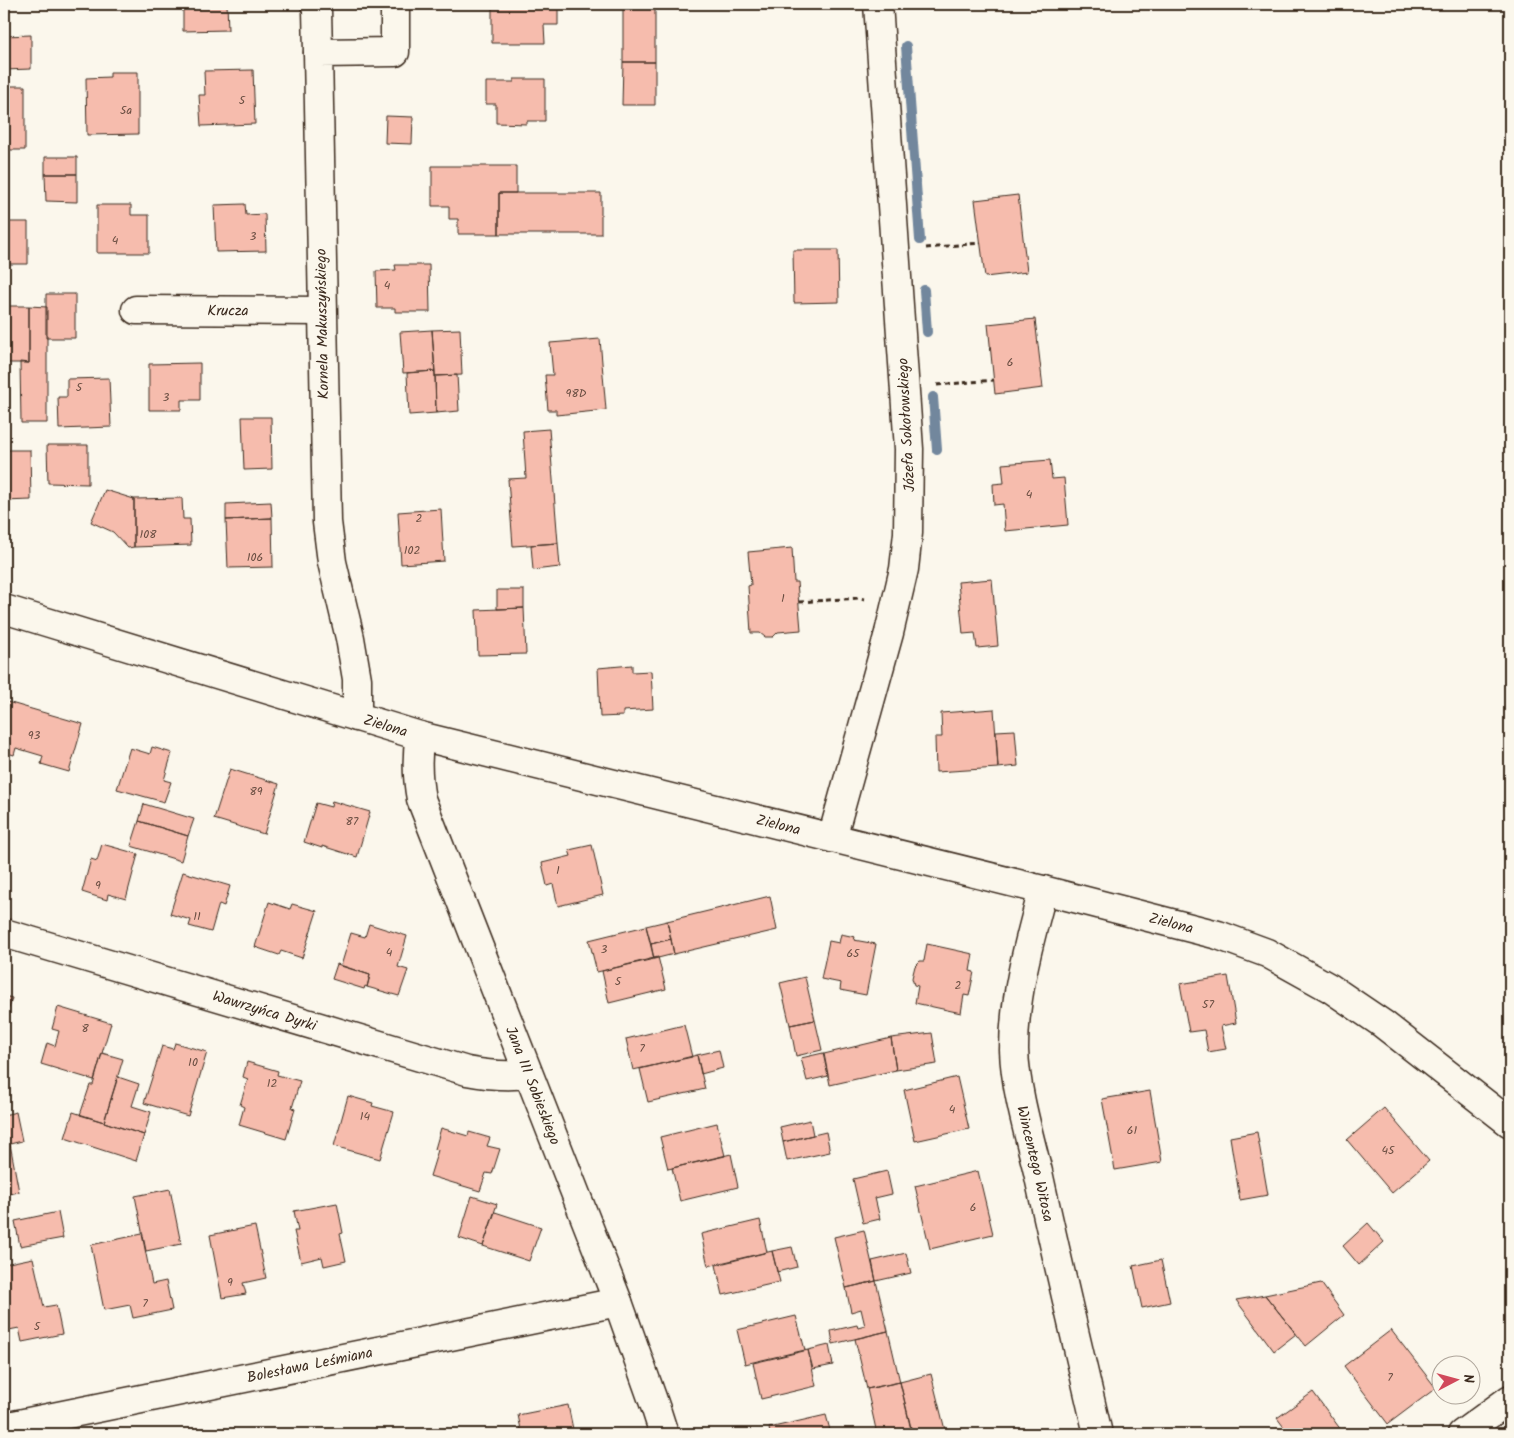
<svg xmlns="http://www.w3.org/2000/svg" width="1514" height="1438" font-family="Kalam,sans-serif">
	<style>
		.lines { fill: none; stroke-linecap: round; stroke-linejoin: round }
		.stream { stroke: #72879d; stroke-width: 10 }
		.building { fill: #f6bcad; stroke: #3b2a1e }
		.street-casing { stroke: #3b2a1e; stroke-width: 31 }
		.path { stroke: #3b2a1e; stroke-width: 3; stroke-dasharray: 5 4; stroke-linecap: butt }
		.street { stroke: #fbf7ec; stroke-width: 28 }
		.labels { text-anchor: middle; stroke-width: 4.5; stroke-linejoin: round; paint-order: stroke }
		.number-label { font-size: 12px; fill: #6a4e42 }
		.street-label { font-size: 15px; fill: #3b2a1e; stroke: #fbf7ec }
	</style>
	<rect width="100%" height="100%" fill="#fbf7ec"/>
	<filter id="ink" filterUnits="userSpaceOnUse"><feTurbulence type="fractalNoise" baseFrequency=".02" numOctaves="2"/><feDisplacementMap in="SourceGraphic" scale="10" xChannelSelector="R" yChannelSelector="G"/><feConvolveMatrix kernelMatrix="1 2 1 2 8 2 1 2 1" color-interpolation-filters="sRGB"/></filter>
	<g filter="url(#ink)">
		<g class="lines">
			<path class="stream" d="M 906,46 L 920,240
				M 924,290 L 927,332
				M 933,397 L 937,450"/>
		</g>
		<path class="building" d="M 183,4 L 227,4 L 228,30 L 183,31 Z
			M 492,4 L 558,4 L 558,25 L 544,25 L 545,43 L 492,43 Z
			M 623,4 L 655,4 L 655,62 L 623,62 Z
			M 31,35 L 31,69 L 4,70 L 4,36 Z
			M 623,62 L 655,62 L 655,105 L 622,105 Z
			M 253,70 L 255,124 L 201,126 L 199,95 L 205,95 L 204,71 Z
			M 110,72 L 138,72 L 138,134 L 87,135 L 86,78 L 110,77 Z
			M 514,79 L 545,79 L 545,121 L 527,121 L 527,124 L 496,123 L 496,104 L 486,104 L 486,82 L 514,82 Z
			M 7,86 L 25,86 L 25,150 L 7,150 Z
			M 386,116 L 413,117 L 412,144 L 385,143 Z
			M 45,157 L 77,157 L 77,174 L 45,174 Z
			M 432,166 L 516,166 L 516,193 L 499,193 L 499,234 L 458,234 L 458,219 L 449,219 L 449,206 L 432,206 Z
			M 45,174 L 77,174 L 77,202 L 46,201 Z
			M 499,193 L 601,193 L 601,234 L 499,234 Z
			M 1018,195 L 1027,272 L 985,277 L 975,200 Z
			M 245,204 L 246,215 L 265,214 L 266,251 L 216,252 L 214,205 Z
			M 97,205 L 131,205 L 131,215 L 149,215 L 149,253 L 97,253 Z
			M 4,222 L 28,222 L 28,264 L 4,264 Z
			M 793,250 L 838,250 L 839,302 L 794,303 Z
			M 395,265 L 429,265 L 430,312 L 395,312 L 395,308 L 377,308 L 376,271 L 396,270 Z
			M 46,294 L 75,294 L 75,338 L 46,338 Z
			M 4,306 L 29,306 L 29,363 L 4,363 Z
			M 29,306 L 47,307 L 47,423 L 21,423 L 20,362 L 29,363 Z
			M 1035,319 L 1043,388 L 995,394 L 988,324 Z
			M 460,329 L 462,375 L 435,376 L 432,330 Z
			M 432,330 L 435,371 L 403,373 L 400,332 Z
			M 600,339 L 606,410 L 556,415 L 556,410 L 548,410 L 545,375 L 553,375 L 550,343 Z
			M 200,363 L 200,400 L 181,400 L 181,410 L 149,410 L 149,364 Z
			M 435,371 L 436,413 L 409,415 L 407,373 Z
			M 457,375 L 459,411 L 436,413 L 435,376 Z
			M 109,378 L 111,427 L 59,429 L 58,397 L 67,397 L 67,379 Z
			M 242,417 L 271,417 L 272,469 L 244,470 Z
			M 549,429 L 558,543 L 513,546 L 508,479 L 526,478 L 523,431 Z
			M 47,445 L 88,445 L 88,484 L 48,483 Z
			M 4,450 L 30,450 L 31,500 L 4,501 Z
			M 1050,460 L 1052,479 L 1064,478 L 1068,525 L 1005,531 L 1003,504 L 994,505 L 993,484 L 1004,483 L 1002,464 Z
			M 105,490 L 134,499 L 134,547 L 128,548 L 113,532 L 91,522 Z
			M 182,498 L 183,519 L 190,519 L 191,545 L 134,547 L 134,499 Z
			M 271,502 L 272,518 L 226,520 L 226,504 Z
			M 441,509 L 444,561 L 401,564 L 398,512 Z
			M 272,518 L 273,567 L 228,568 L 226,520 Z
			M 558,543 L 560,567 L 533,570 L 531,545 Z
			M 792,548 L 794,582 L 797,582 L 801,630 L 778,632 L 773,637 L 765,637 L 760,633 L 751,633 L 748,586 L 751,585 L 748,552 Z
			M 992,579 L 998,646 L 977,648 L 975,633 L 963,634 L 958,582 Z
			M 497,590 L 524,590 L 524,608 L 497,609 Z
			M 524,608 L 526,654 L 478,655 L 476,610 Z
			M 632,665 L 632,672 L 651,671 L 653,709 L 623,711 L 623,716 L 600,717 L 598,668 Z
			M 4,701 L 83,724 L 69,772 L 41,764 L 43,756 L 16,748 L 14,755 L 4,752 Z
			M 994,709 L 998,768 L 936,772 L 935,737 L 942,737 L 941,713 Z
			M 1015,730 L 1018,766 L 998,768 L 996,731 Z
			M 152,747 L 172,753 L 164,780 L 171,782 L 164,802 L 117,789 L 130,748 L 150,754 Z
			M 230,769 L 279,784 L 264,834 L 214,819 Z
			M 332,801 L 370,812 L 357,857 L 322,846 L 322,848 L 304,842 L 316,803 L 331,807 Z
			M 144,804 L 194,819 L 188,836 L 139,821 Z
			M 139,821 L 188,836 L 181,861 L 131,846 Z
			M 102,844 L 138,854 L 126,899 L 108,894 L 107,900 L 82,892 L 91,859 L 97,861 Z
			M 592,845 L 603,895 L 558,906 L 553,884 L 547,886 L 542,863 L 571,856 L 569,850 Z
			M 183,872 L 230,886 L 224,906 L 219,904 L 211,932 L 189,926 L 191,920 L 170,914 Z
			M 770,896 L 777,930 L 674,954 L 667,921 Z
			M 269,902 L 290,909 L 292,904 L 317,911 L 302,958 L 281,951 L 279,955 L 255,947 Z
			M 667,921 L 671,939 L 651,944 L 646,926 Z
			M 369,924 L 407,936 L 398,967 L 408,970 L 399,996 L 367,987 L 370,975 L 341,966 L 351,933 L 365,937 Z
			M 646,926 L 654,959 L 597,972 L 589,940 Z
			M 841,934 L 855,937 L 854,940 L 876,944 L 866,995 L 840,990 L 841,983 L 821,979 L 829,941 L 839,943 Z
			M 671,939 L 674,954 L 654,959 L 651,944 Z
			M 927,944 L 973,954 L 970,971 L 974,972 L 969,996 L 964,995 L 961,1013 L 915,1003 L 918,986 L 914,985 L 912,978 L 915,966 L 920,961 L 924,961 Z
			M 658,957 L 666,989 L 609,1003 L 602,971 Z
			M 337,964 L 370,975 L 367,987 L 365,986 L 364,989 L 332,979 Z
			M 1228,976 L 1236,1023 L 1221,1026 L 1226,1049 L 1208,1052 L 1204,1030 L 1189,1032 L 1180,984 Z
			M 805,977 L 815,1020 L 790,1025 L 780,983 Z
			M 4,996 L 12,998 L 4,1026 Z
			M 58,1007 L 111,1023 L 94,1080 L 41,1064 L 47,1043 L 55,1046 L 59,1031 L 52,1029 Z
			M 815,1020 L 822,1050 L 796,1056 L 790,1025 Z
			M 684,1025 L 692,1057 L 633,1070 L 626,1039 Z
			M 932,1033 L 937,1064 L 896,1070 L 891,1038 Z
			M 891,1038 L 896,1070 L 830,1085 L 824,1054 Z
			M 175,1043 L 207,1052 L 188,1116 L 144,1103 L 162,1046 L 173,1049 Z
			M 719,1050 L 723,1068 L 701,1074 L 697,1055 Z
			M 102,1053 L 123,1059 L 104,1122 L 80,1115 L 90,1085 L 93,1085 Z
			M 823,1053 L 828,1076 L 807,1081 L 801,1058 Z
			M 697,1055 L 705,1089 L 648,1102 L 640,1069 Z
			M 247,1062 L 278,1071 L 277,1075 L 300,1081 L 292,1108 L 295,1109 L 286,1139 L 239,1125 L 244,1107 L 240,1105 L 248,1079 L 243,1077 Z
			M 118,1077 L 139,1084 L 132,1106 L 151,1112 L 144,1135 L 104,1122 Z
			M 957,1077 L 969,1129 L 915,1141 L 904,1090 Z
			M 1150,1091 L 1162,1162 L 1115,1170 L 1102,1099 Z
			M 348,1096 L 373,1103 L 372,1106 L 394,1112 L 380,1159 L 334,1146 Z
			M 1384,1108 L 1429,1161 L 1392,1193 L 1347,1140 Z
			M 16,1112 L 22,1141 L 10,1144 L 19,1192 L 4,1195 L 4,1115 Z
			M 73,1112 L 144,1135 L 136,1161 L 65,1138 Z
			M 810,1120 L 813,1135 L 783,1142 L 780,1127 Z
			M 717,1123 L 725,1156 L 668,1169 L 660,1137 Z
			M 441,1128 L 468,1136 L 469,1132 L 490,1138 L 487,1146 L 500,1149 L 492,1174 L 486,1173 L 480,1191 L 430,1176 L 438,1150 L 435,1149 Z
			M 826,1132 L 830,1152 L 787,1161 L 783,1142 Z
			M 1257,1132 L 1268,1195 L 1240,1200 L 1230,1137 Z
			M 731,1154 L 738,1187 L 680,1201 L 672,1168 Z
			M 887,1171 L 892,1194 L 875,1198 L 880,1219 L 863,1223 L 853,1179 Z
			M 978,1171 L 993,1234 L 930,1249 L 915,1186 Z
			M 170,1189 L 181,1244 L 146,1251 L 135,1196 Z
			M 472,1196 L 497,1204 L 483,1246 L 459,1238 Z
			M 337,1203 L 343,1233 L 340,1234 L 346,1261 L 324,1266 L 322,1257 L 301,1262 L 294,1231 L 298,1231 L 294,1211 Z
			M 58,1212 L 63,1238 L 20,1246 L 15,1221 Z
			M 495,1212 L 541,1227 L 529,1261 L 483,1246 Z
			M 760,1220 L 767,1252 L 708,1266 L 701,1234 Z
			M 1368,1223 L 1384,1242 L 1359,1265 L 1343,1246 Z
			M 255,1226 L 266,1278 L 243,1283 L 246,1294 L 222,1298 L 210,1235 Z
			M 864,1230 L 876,1281 L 846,1288 L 834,1237 Z
			M 142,1234 L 152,1284 L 166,1281 L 172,1310 L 133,1318 L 130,1305 L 104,1310 L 91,1245 Z
			M 792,1247 L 797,1267 L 777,1272 L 772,1251 Z
			M 772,1251 L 780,1282 L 723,1295 L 716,1265 Z
			M 906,1253 L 911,1273 L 876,1281 L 872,1261 Z
			M 33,1258 L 44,1307 L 56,1305 L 62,1334 L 22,1342 L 19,1328 L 4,1331 L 4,1264 Z
			M 1161,1260 L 1170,1302 L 1142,1308 L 1133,1266 Z
			M 876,1281 L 888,1331 L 833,1344 L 831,1331 L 857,1325 L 858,1328 L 865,1326 L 861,1309 L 851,1312 L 846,1288 Z
			M 1321,1283 L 1344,1315 L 1306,1346 L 1265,1295 Z
			M 1265,1295 L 1296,1334 L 1274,1351 L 1236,1300 Z
			M 796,1316 L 805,1350 L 745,1364 L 737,1330 Z
			M 1391,1330 L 1436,1388 L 1388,1424 L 1344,1366 Z
			M 888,1331 L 900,1382 L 867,1389 L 855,1339 Z
			M 829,1345 L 833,1365 L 813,1369 L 808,1350 Z
			M 808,1350 L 816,1386 L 761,1399 L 753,1363 Z
			M 931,1374 L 946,1434 L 912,1434 L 900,1382 Z
			M 900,1382 L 912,1432 L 903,1434 L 877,1434 L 867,1389 Z
			M 1313,1392 L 1344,1434 L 1289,1434 L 1277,1418 Z
			M 568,1405 L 574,1434 L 522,1434 L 518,1415 Z
			M 826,1415 L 831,1434 L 770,1434 L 769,1428 Z"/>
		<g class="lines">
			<defs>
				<g id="street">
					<path d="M 315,4 L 317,10 L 318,53"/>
					<path id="s1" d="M 136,310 L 322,311"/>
					<path id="s2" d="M 4,609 L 420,736 L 1043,890 L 1218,935 L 1267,953 L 1330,988 L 1383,1024 L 1510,1123"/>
					<path d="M 357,717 L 357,679 L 350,638 L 332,562 L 327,522 L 318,53 L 395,52 L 395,4"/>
					<path id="s3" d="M 420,736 C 416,758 417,777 421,799 L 618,1302 L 656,1409 L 664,1434"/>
					<path d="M 832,838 L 889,633 L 904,569 L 908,533 L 909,449 L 878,4"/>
					<path id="s4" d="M 1043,890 C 1029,942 1014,995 1014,1050 C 1015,1087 1029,1135 1038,1172 C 1057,1260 1078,1347 1098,1434"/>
					<path id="s5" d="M 4,933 L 467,1071 C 488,1075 507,1077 528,1074"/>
					<path id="s6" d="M 4,1427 L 618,1302"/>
					<path d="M 1462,1434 L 1510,1399"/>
				</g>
			</defs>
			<use href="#street" class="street-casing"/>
			<path class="path" d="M 926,248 L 980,243
				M 937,385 L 994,380
				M 799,602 L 859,598 L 865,599"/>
			<use href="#street" class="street"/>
		</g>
	</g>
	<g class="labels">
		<g class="number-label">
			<text x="242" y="104">5</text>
			<text x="126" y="114">5a</text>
			<text x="253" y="240">3</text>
			<text x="115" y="244">4</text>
			<text x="387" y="289">4</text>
			<text x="1010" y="366">6</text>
			<text x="79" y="391">5</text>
			<text x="576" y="397">98D</text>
			<text x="166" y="401">3</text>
			<text x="1029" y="498">4</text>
			<text x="419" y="522">2</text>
			<text x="148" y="538">108</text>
			<text x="412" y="554">102</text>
			<text x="255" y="561">106</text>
			<text x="783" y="602">1</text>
			<text x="34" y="739">93</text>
			<text x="256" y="795">89</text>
			<text x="352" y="825">87</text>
			<text x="558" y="874">1</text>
			<text x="98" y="889">9</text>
			<text x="197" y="920">11</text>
			<text x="604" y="953">3</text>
			<text x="389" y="956">4</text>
			<text x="853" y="957">65</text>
			<text x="618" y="985">5</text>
			<text x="958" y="989">2</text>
			<text x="1208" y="1008">57</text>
			<text x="85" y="1032">8</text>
			<text x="642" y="1052">7</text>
			<text x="193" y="1066">10</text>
			<text x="272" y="1087">12</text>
			<text x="952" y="1113">4</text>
			<text x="365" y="1120">14</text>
			<text x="1132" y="1134">61</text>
			<text x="1388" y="1154">45</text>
			<text x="973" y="1211">6</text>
			<text x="230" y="1286">9</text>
			<text x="145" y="1307">7</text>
			<text x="37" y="1330">5</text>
			<text x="1390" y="1381">7</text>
		</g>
		<g class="street-label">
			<text dy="5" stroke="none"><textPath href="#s1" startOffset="92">Krucza</textPath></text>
			<text transform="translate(322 324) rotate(-91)" y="5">Kornela Makuszyńskiego</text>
			<text transform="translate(906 425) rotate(-93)" y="5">Józefa Sokołowskiego</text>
			<text dy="5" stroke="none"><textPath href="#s2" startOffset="399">Zielona</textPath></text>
			<text dy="5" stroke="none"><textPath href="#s2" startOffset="804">Zielona</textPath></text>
			<text dy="5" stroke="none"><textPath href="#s2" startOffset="1209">Zielona</textPath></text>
			<text dy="5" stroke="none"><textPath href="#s5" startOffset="272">Wawrzyńca Dyrki</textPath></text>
			<text dy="5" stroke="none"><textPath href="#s3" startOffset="371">Jana III Sobieskiego</textPath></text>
			<text dy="5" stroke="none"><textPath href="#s4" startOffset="279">Wincentego Witosa</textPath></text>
			<text dy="5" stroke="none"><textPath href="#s6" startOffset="312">Bolesława Leśmiana</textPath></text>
		</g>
	</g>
	<rect width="1514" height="1438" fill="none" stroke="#fbf7ec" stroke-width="20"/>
	<rect x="10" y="10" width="1494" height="1418" fill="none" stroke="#3b2a1e" stroke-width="2" filter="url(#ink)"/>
	<g transform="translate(1456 1380) rotate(84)"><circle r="24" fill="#fbf7ec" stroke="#aea59a"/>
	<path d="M0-4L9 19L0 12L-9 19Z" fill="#d1495b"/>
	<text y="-8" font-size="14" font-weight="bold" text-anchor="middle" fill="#3b2a1e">N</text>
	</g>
</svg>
